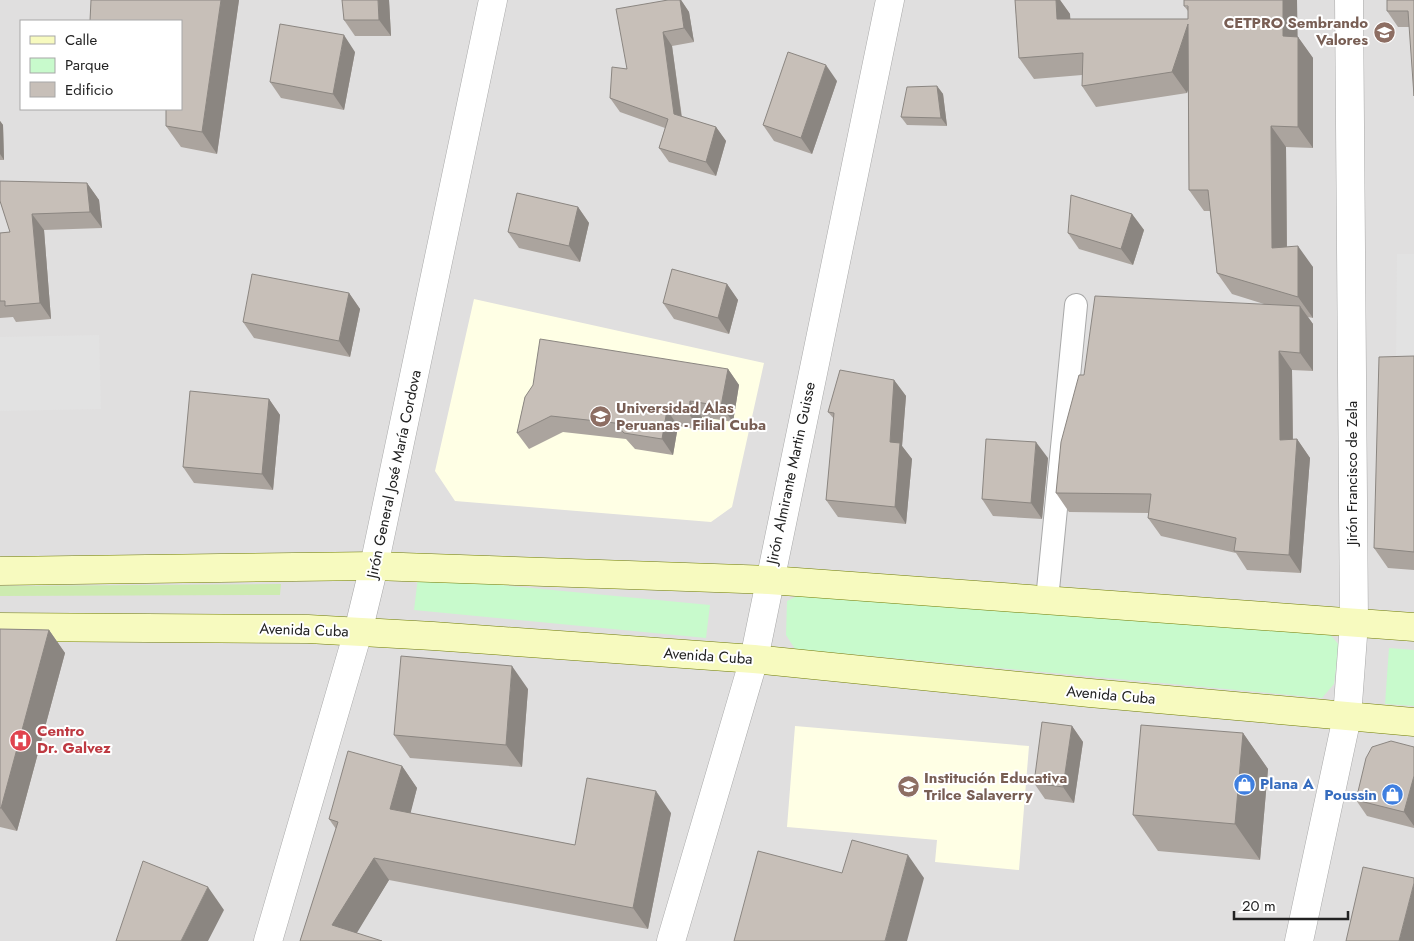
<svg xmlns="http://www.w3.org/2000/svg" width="1414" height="941" font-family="Jost,sans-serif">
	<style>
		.residential { fill: #e0dfdf; fill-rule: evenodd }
		.education { fill: #ffffe5 }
		.grass { fill: #cdebb0 }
		.park { fill: #c8facc }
		.parking { fill: #e2e2e2 }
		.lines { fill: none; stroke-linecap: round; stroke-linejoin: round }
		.service-casing { stroke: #a9a9a9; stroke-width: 24 }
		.minor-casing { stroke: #a9a9a9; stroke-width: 29 }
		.secondary-casing { stroke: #707d05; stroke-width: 29 }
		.service { stroke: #fff; stroke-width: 22 }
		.minor { stroke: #fff; stroke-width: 28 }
		.secondary { stroke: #f7fabf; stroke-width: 28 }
		.wall { fill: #aba49e }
		.shaded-wall { fill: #8b8681 }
		.building { fill: #c7bfb8; stroke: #8b8681 }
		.labels { text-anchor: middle; stroke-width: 4; stroke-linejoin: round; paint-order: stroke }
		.education-label { font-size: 15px; font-weight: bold; fill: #785e54; stroke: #fff; text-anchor: start }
		.street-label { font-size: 15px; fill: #222; stroke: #fff }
		.health-label { font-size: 15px; font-weight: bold; fill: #be3a42; stroke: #fff; text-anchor: start }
		.shop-label { font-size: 15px; font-weight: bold; fill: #366cbe; stroke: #fff; text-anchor: start }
	</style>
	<rect width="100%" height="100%" fill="#f2efe9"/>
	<path class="residential" d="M 0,0 L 1414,0 L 1414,941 L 0,941 ZM 21,21 L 181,21 L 181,109 L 21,109 Z"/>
	<path class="education" d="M 474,299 L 764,363 L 732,507 L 711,522 L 455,501 L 435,471 Z
		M 795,726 L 1029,746 L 1019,870 L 935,862 L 937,840 L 787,827 Z"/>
	<path class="grass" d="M 281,584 L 280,595 L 0,596 L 0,586 Z"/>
	<path class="park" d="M 418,577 L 710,605 L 706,638 L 414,610 Z
		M 799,595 L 1329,633 L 1339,645 L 1334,684 L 1322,698 L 795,649 L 786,635 L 787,601 Z
		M 1389,648 L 1414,650 L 1414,706 L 1385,704 Z"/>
	<path class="parking" d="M 1397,254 L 1414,254 L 1414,368 L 1396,368 Z
		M 99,335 L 101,409 L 0,411 L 0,337 Z"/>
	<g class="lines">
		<defs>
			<path id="service" d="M 1047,600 L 1076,305"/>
			<path id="minor" d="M 268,941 L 358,632 L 374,566 L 493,0
				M 671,941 L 754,659 L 890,0
				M 1299,941 L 1347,717 L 1354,623 L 1349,0"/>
			<path id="secondary" d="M 0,571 L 374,566 L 769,580 L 1414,627
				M 0,627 L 308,629 L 433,636 L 754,659 L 1090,693 L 1414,722"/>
		</defs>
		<use href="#service" class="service-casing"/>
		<use href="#minor" class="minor-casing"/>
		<use href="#secondary" class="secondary-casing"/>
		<use href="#service" class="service"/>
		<use href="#minor" class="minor"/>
		<use href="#secondary" class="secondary"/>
	</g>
	<path class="wall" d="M 91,0 L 239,0 L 217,154 L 181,147 L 166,126 L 181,21 Z
		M 389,0 L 391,36 L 355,36 L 344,20 Z
		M 668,0 L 681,0 L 689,12 L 694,42 L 672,46 L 682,117 L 716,127 L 726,141 L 716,176 L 669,162 L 659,148 L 665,128 L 620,112 L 610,98 Z
		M 1015,0 L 1060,0 L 1070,14 L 1070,19 L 1188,19 L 1188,11 L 1184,6 L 1298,37 L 1313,58 L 1313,148 L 1286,147 L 1287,247 L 1313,267 L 1313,318 L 1308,317 L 1313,324 L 1313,371 L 1292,370 L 1293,440 L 1297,439 L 1310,458 L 1301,573 L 1247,570 L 1236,553 L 1161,536 L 1148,518 L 1149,513 L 1069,512 L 1056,493 L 1084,375 L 1264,304 L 1232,294 L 1217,273 L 1210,211 L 1204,211 L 1189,190 L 1188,90 L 1187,93 L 1096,107 L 1082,86 L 1082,75 L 1034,79 L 1019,58 Z
		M 1414,0 L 1409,27 L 1398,27 L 1387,11 Z
		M 355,52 L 344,110 L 281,98 L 270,82 Z
		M 837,81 L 812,154 L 774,141 L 763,125 Z
		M 937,86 L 943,94 L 947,126 L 907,125 L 901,117 Z
		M 0,121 L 3,125 L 4,160 L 0,160 Z
		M 87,183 L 99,200 L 102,228 L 44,230 L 51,319 L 16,322 L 13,317 L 0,318 L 0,233 L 10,232 L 0,201 Z
		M 578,207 L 589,223 L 580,262 L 519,248 L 508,232 Z
		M 1132,214 L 1144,230 L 1133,265 L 1079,249 L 1068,233 Z
		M 727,284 L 738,300 L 729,334 L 674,319 L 663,303 Z
		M 349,293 L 360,309 L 350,357 L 254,338 L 243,322 Z
		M 1414,356 L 1414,570 L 1388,568 L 1374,548 Z
		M 728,369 L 739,385 L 733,422 L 702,417 L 700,430 L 678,426 L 673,455 L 635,449 L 626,439 L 563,432 L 529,449 L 517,433 L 525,397 Z
		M 894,380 L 906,396 L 902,446 L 912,459 L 906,524 L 838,517 L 826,500 L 834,419 L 828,412 Z
		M 269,399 L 280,415 L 273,490 L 194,483 L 183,467 Z
		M 1048,458 L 1042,519 L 993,516 L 982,499 Z
		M 0,629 L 49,630 L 65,653 L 17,831 L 0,827 Z
		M 528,689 L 522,767 L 410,758 L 394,735 Z
		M 1072,726 L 1083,742 L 1074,803 L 1045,799 L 1034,783 Z
		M 1243,733 L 1268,769 L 1260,860 L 1158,851 L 1133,815 Z
		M 1414,747 L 1414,828 L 1367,816 L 1356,800 Z
		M 402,766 L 417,788 L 410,813 L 575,845 L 671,813 L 648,929 L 389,880 L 356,933 L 300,941 L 336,829 L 329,819 Z"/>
	<path class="shaded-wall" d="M 221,0 L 239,0 L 217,154 L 202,132 Z
		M 378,0 L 389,0 L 391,36 L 379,20 Z
		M 680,0 L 681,0 L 689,12 L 694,42 L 684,28 Z
		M 1056,0 L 1060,0 L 1070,14 L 1072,40 L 1057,19 Z
		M 1283,0 L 1297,0 L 1298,56 L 1298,37 L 1313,58 L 1313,148 L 1298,127 L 1283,36 Z
		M 1188,24 L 1202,45 L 1187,93 L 1172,72 Z
		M 663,32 L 672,46 L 683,128 L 674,114 Z
		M 344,35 L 355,52 L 344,110 L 333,94 Z
		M 826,65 L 837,81 L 812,154 L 801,138 Z
		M 937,86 L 943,94 L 947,126 L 941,118 Z
		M 0,121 L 3,125 L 4,160 L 0,154 Z
		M 1271,126 L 1286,147 L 1287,269 L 1272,248 Z
		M 716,127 L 726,141 L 716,176 L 706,162 Z
		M 87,183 L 99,200 L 102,228 L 90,212 Z
		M 578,207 L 589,223 L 580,262 L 569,246 Z
		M 32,214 L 44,230 L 51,319 L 40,303 Z
		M 1132,214 L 1144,230 L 1133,265 L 1121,249 Z
		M 1298,246 L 1313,267 L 1313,318 L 1298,297 Z
		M 727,284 L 738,300 L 729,334 L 718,318 Z
		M 349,293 L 360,309 L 350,357 L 339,341 Z
		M 1300,306 L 1313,324 L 1313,371 L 1300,353 Z
		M 1279,351 L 1292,370 L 1293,459 L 1280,440 Z
		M 728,369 L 739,385 L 733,422 L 721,406 Z
		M 894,380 L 906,396 L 902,446 L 912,459 L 906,524 L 895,507 L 890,442 Z
		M 269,399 L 280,415 L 273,490 L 262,474 Z
		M 690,401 L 702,417 L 700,430 L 689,414 Z
		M 667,410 L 678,426 L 673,455 L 662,439 Z
		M 1297,439 L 1310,458 L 1301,573 L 1289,555 Z
		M 1036,442 L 1048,458 L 1042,519 L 1031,503 Z
		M 49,630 L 65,653 L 17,831 L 1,808 Z
		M 512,666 L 528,689 L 522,767 L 506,745 Z
		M 1072,726 L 1083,742 L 1074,803 L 1063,787 Z
		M 1243,733 L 1268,769 L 1260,860 L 1235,824 Z
		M 402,766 L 417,788 L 406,831 L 390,809 Z
		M 1414,776 L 1414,826 L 1404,812 Z
		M 656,791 L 671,813 L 648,929 L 633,908 Z
		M 908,855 L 924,878 L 907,941 L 885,941 Z
		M 374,858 L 389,880 L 352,941 L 332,925 Z
		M 1414,883 L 1414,941 L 1399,941 Z
		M 208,887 L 224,910 L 208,941 L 181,941 Z"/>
	<path class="building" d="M 91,0 L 221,0 L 202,132 L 166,126 L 166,109 L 181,109 L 181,21 L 90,21 Z
		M 342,0 L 378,0 L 379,20 L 344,20 Z
		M 668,0 L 680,0 L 684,28 L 663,32 L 674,114 L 716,127 L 706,162 L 659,148 L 668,119 L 610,98 L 612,67 L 627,69 L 616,9 Z
		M 1015,0 L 1056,0 L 1057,19 L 1188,19 L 1188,6 L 1184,6 L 1184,0 L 1283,0 L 1283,36 L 1298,37 L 1298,127 L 1271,126 L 1272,248 L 1298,246 L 1298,297 L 1217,273 L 1208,190 L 1189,190 L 1188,24 L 1172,72 L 1082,86 L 1083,53 L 1019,58 Z
		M 1387,0 L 1414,0 L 1414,96 L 1408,11 L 1387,11 Z
		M 280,24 L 344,35 L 333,94 L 270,82 Z
		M 788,52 L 826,65 L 801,138 L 763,125 Z
		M 937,86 L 941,118 L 901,117 L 907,87 Z
		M 0,181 L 87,183 L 90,212 L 32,214 L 40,303 L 5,306 L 5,301 L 0,301 L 0,233 L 10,232 L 0,201 Z
		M 517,193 L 578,207 L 569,246 L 508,232 Z
		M 1071,195 L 1132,214 L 1121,249 L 1068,233 Z
		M 672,269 L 727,284 L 718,318 L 663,303 Z
		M 252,274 L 349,293 L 339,341 L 243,322 Z
		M 1095,296 L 1300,306 L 1300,353 L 1279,351 L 1280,440 L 1297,439 L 1289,555 L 1234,551 L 1236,538 L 1148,518 L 1151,494 L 1056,493 L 1061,442 L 1079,375 L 1084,375 Z
		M 540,339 L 728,369 L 721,406 L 690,401 L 689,414 L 667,410 L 662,439 L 624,433 L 615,423 L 551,416 L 517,433 L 525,397 L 533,385 Z
		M 1414,356 L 1414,552 L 1374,548 L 1379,357 Z
		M 840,370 L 894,380 L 890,442 L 900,443 L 895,507 L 826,500 L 834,413 L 828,412 Z
		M 190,391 L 269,399 L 262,474 L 183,467 Z
		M 986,439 L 1036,442 L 1031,503 L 982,499 Z
		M 0,629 L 49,630 L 1,808 L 0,808 Z
		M 401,656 L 512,666 L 506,745 L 394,735 Z
		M 1042,722 L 1072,726 L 1063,787 L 1034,783 Z
		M 1141,725 L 1243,733 L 1235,824 L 1133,815 Z
		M 1391,741 L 1414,747 L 1414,776 L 1404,812 L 1356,800 L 1366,758 L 1372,747 Z
		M 348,751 L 402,766 L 390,809 L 575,845 L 587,778 L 656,791 L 633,908 L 374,858 L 332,925 L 382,941 L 300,941 L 338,822 L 329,819 Z
		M 852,840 L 908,855 L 885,941 L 734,941 L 758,851 L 842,873 Z
		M 143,861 L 208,887 L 181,941 L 116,941 Z
		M 1363,867 L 1414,878 L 1414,883 L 1399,941 L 1346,941 Z"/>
	<defs>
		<symbol id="university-disc" viewBox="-11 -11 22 22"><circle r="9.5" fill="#8d6e63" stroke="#fff"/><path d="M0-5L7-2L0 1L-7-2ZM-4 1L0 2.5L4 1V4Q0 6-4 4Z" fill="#fff"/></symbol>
		<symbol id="hospital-disc" viewBox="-11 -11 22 22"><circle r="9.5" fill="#e0444e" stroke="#fff"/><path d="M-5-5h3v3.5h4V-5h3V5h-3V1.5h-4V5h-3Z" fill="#fff"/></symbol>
		<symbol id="shop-disc" viewBox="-11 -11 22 22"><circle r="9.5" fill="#3f7fe0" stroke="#fff"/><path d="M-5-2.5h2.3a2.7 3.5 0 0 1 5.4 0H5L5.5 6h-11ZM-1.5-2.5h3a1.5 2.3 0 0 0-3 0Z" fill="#fff"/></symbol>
		<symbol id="school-disc" viewBox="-11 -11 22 22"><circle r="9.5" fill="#8d6e63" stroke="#fff"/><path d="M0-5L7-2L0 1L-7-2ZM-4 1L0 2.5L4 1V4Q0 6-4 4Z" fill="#fff"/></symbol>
	</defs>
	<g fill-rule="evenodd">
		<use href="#university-disc" x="1372" y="20" width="25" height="25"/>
		<use href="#university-disc" x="588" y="404" width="25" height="25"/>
		<use href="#hospital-disc" x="8" y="728" width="25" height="25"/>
		<use href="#shop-disc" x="1232" y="772" width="25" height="25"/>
		<use href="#school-disc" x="896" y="774" width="25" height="25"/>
		<use href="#shop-disc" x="1380" y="782" width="25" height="25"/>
	</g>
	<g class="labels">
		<g class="education-label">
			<text x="1368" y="28" text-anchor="end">CETPRO Sembrando<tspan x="1368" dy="17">Valores</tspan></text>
			<text x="616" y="413">Universidad Alas<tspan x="616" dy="17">Peruanas - Filial Cuba</tspan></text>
			<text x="924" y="783">Institución Educativa<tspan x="924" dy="17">Trilce Salaverry</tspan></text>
		</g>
		<g class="street-label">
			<text transform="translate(791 473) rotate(-78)" y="5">Jirón Almirante Martin Guisse</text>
			<text transform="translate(1352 473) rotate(-90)" y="5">Jirón Francisco de Zela</text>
			<text transform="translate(394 474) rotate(-78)" y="5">Jirón General José María Cordova</text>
			<text transform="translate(304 630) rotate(2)" y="5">Avenida Cuba</text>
			<text transform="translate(708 656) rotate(4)" y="5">Avenida Cuba</text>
			<text transform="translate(1111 695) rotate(5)" y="5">Avenida Cuba</text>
		</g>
		<g class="health-label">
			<text x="37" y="736">Centro<tspan x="37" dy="17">Dr. Galvez</tspan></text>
		</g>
		<g class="shop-label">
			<text x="1260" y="789">Plana A</text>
			<text x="1377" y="800" text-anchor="end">Poussin</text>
		</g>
	</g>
	<rect x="20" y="20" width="162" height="90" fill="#ffffff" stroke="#a7a7a7"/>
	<rect x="30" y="36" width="25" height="8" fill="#f7fabf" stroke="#a7a7a7"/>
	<text x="65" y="45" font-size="15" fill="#222222">Calle</text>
	<rect x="30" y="58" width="25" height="15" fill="#c8facc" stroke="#a7a7a7"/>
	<text x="65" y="70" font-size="15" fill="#222222">Parque</text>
	<rect x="30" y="82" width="25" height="15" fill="#c7bfb8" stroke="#a7a7a7"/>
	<text x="65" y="95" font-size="15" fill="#222222">Edificio</text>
	<path d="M1234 911v8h114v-8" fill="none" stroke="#222222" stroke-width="2.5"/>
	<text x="1242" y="911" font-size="15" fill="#222222" stroke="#ffffff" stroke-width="4" paint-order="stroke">20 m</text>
</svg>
